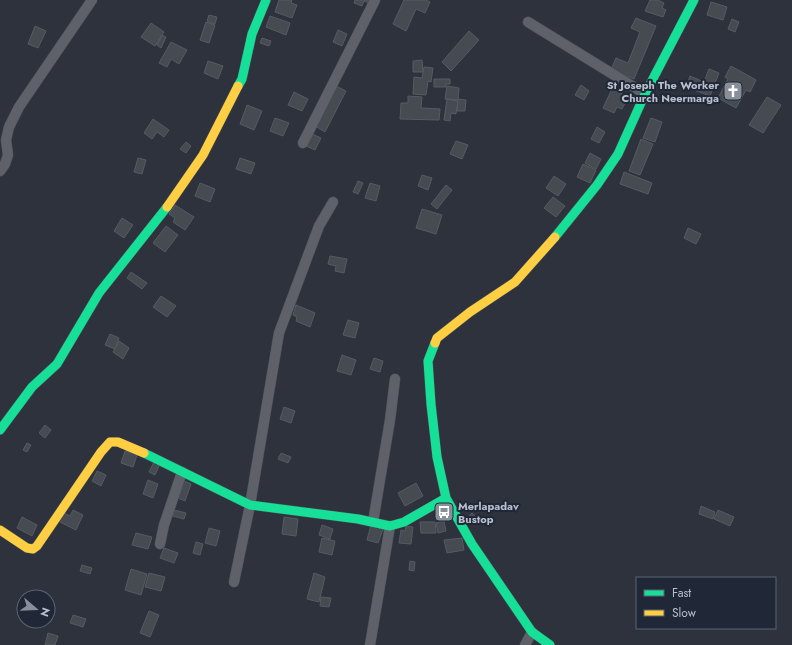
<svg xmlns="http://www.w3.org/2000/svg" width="792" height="645" font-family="Jost,sans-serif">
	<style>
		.building { fill: #464b52; stroke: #565a63 }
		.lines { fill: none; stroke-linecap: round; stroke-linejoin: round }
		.street-casing { stroke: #4a4d54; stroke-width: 11 }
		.fast-casing { stroke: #4a4d54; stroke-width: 10 }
		.slow-casing { stroke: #4a4d54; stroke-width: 10 }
		.street { stroke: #5e616a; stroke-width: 10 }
		.fast { stroke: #16e098; stroke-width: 9 }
		.slow { stroke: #ffcf43; stroke-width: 9 }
		.labels { text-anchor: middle; stroke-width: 4; stroke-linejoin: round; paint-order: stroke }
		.poi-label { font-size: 11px; font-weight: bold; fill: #b9bfcc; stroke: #202838; text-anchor: end }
	</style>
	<rect width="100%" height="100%" fill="#2d323c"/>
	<path class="building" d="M 279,0 L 292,0 L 291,3 L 297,5 L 292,18 L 275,12 Z
		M 355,0 L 372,0 L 371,4 L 364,1 L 362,6 L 354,3 Z
		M 404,0 L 426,0 L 430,2 L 425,13 L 416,9 L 406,31 L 393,24 Z
		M 650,0 L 658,0 L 664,3 L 662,8 L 666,10 L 663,17 L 645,11 Z
		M 711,2 L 727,7 L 723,20 L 707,15 Z
		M 209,15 L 217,17 L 215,24 L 207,21 Z
		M 270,16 L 290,23 L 286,35 L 266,27 Z
		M 636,18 L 656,26 L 634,79 L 611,70 L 616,58 L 628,63 L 640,32 L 631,28 Z
		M 732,19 L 739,22 L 735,32 L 728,29 Z
		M 206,22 L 215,25 L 209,43 L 200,40 Z
		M 151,23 L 164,32 L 155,46 L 141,37 Z
		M 35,26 L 46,31 L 38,48 L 28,44 Z
		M 338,30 L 347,34 L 342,46 L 333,42 Z
		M 469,31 L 479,40 L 451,71 L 442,62 Z
		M 162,35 L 166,37 L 161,48 L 157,45 Z
		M 262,38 L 271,41 L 269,46 L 260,43 Z
		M 171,42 L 187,50 L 179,64 L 171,59 L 167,67 L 159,63 Z
		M 422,60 L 423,72 L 413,72 L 413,61 Z
		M 208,61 L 223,66 L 218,79 L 204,73 Z
		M 731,66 L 756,80 L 750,92 L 746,90 L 736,108 L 718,98 L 728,79 L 725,77 Z
		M 424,67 L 433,68 L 431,82 L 428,81 L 426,95 L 413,94 L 414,77 L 422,78 Z
		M 709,69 L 719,73 L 710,96 L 686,87 L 690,76 L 704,82 Z
		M 434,79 L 450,79 L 450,84 L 446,84 L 446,87 L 434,87 Z
		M 581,85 L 589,91 L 584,100 L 575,95 Z
		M 336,86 L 346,91 L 325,132 L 315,126 Z
		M 447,86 L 459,88 L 458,100 L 445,99 Z
		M 612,89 L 628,97 L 622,109 L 617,107 L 614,113 L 603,108 Z
		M 294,92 L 308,99 L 302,111 L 288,105 Z
		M 408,96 L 422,97 L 421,108 L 440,109 L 439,120 L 400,119 L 401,103 L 408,103 Z
		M 767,97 L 781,105 L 763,133 L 749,125 Z
		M 447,99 L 458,101 L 456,114 L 451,113 L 450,121 L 444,120 Z
		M 458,99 L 466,100 L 465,111 L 457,111 Z
		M 247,105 L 262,111 L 254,130 L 240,124 Z
		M 275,118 L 289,123 L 283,136 L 270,131 Z
		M 651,118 L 662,122 L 655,142 L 643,138 Z
		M 153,119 L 169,130 L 164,137 L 157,132 L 152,139 L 144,133 Z
		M 597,127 L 605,132 L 599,143 L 591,139 Z
		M 310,133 L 321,138 L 315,150 L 304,145 Z
		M 641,139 L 653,144 L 640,175 L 629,171 Z
		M 456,141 L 468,145 L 462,159 L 450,154 Z
		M 186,142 L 191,146 L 186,153 L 180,149 Z
		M 590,153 L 601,159 L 596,169 L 585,163 Z
		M 138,158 L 146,160 L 142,174 L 134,172 Z
		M 240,158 L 255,163 L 251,174 L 236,169 Z
		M 583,164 L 596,170 L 590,183 L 577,177 Z
		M 624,172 L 652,183 L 648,194 L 620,184 Z
		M 422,175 L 432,178 L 428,190 L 418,186 Z
		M 554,176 L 566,184 L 558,196 L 546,188 Z
		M 358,181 L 363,183 L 358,194 L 353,192 Z
		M 200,183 L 215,189 L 210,202 L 195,196 Z
		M 370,183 L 380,186 L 376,201 L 365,198 Z
		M 446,185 L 452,190 L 437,209 L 431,204 Z
		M 553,197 L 565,206 L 556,217 L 544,208 Z
		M 175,205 L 194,217 L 185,230 L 173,222 L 175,218 L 169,214 Z
		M 422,209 L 442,215 L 436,234 L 416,228 Z
		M 122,218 L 133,225 L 124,238 L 114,231 Z
		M 166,226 L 178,235 L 165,252 L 153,243 Z
		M 688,228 L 701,234 L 696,244 L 684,238 Z
		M 330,256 L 347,259 L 344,273 L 335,271 L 336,266 L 328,264 Z
		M 131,272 L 147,283 L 142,289 L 127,278 Z
		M 161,296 L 176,306 L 167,317 L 153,307 Z
		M 296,305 L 315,313 L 310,327 L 296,321 L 297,317 L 293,315 Z
		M 348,320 L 359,323 L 355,338 L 343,335 Z
		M 110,334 L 119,338 L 115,349 L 105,345 Z
		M 119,341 L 129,348 L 123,359 L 113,352 Z
		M 342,355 L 356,360 L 351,375 L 337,371 Z
		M 374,358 L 383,361 L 380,372 L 370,369 Z
		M 284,407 L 295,411 L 291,423 L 280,419 Z
		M 45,425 L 51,430 L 45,438 L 39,433 Z
		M 27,443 L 31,445 L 27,452 L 23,450 Z
		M 125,451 L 137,455 L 133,467 L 121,463 Z
		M 281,453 L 291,457 L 288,463 L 278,459 Z
		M 154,462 L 160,464 L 155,475 L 149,472 Z
		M 97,471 L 106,475 L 101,486 L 92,481 Z
		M 148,480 L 158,484 L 153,498 L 143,494 Z
		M 184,481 L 191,484 L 185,501 L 178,498 Z
		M 416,483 L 423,496 L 405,506 L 398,493 Z
		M 701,506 L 715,512 L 713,519 L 699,514 Z
		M 73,510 L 83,515 L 76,530 L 58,521 L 62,512 L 70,516 Z
		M 174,510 L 186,513 L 184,519 L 173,516 Z
		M 718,510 L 734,517 L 730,526 L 714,519 Z
		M 472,513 L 478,519 L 473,524 L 467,518 Z
		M 22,517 L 37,525 L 32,536 L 17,528 Z
		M 284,517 L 298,519 L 296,536 L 282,534 Z
		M 444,521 L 446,531 L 438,533 L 436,523 Z
		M 420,522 L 435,522 L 436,533 L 421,533 Z
		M 322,525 L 333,529 L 330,539 L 319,535 Z
		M 371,525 L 383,529 L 378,543 L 367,540 Z
		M 406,526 L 413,527 L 411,544 L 399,543 L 401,530 L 405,531 Z
		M 209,528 L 220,531 L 216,546 L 205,543 Z
		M 136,533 L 152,537 L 148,549 L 132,545 Z
		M 322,538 L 335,541 L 332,555 L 319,552 Z
		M 462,538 L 464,550 L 447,553 L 444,540 Z
		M 196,542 L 203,544 L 200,555 L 193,553 Z
		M 164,548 L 178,553 L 174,563 L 160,558 Z
		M 410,561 L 415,562 L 414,571 L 409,570 Z
		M 82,565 L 92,568 L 90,574 L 80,571 Z
		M 131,569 L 147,574 L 141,595 L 125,590 Z
		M 149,573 L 165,577 L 161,591 L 145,587 Z
		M 314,573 L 325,577 L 319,602 L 307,599 Z
		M 321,597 L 331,598 L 329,607 L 320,606 Z
		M 149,611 L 159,615 L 150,637 L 140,633 Z
		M 73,615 L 86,619 L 83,627 L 70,623 Z
		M 48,633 L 58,636 L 55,645 L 45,645 Z"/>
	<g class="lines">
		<defs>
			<path id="street" d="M 528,22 L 645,94
				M 303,143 L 375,0
				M 0,171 L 5,164 L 8,155 L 6,140 L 9,127 L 19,107 L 92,0
				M 373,522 L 390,420 L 395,379
				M 160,544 L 164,525 L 182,472
				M 234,582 L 250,505 L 279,333 L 319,226 L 333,202
				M 370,645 L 390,526
				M 525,645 L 532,632"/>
			<path id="fast" d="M 238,86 L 242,79 L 252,34 L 266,0
				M 555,237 L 597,185 L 618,154 L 645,94 L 694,0
				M 435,343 L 428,361 L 431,404 L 437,457 L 446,498 L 472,544 L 532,632 L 550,645
				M 0,430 L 32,387 L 57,364 L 99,293 L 167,207
				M 144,453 L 250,505 L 358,519 L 390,526 L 404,522 L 446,498"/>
			<path id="slow" d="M 167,207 L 203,155 L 238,86
				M 435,343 L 437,338 L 470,312 L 515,282 L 555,237
				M 0,530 L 27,548 L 33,549 L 37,546 L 101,452 L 110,442 L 118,442 L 144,453"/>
		</defs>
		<use href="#street" class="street-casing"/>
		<use href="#fast" class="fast-casing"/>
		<use href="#slow" class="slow-casing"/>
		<use href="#street" class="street"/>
		<use href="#fast" class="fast"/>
		<use href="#slow" class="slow"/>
	</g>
	<defs>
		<symbol id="church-square" viewBox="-11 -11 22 22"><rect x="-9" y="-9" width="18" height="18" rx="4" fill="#888e9a" stroke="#202838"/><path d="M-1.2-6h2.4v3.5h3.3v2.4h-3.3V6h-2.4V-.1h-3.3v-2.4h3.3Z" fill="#fff"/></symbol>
		<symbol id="bus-square" viewBox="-11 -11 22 22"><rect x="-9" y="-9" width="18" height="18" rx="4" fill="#888e9a" stroke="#202838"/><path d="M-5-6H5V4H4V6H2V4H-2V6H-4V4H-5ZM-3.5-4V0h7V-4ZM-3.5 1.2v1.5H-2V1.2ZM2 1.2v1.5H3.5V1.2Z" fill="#fff"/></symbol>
	</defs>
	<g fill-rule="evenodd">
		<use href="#church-square" x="722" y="80" width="22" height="22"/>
		<use href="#bus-square" x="433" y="501" width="22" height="22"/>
	</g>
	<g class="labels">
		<g class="poi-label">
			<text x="719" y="89">St Joseph The Worker<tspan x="719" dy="13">Church Neermarga</tspan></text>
			<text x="458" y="510" text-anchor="start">Merlapadav<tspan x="458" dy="13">Bustop</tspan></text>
		</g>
	</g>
	<rect x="636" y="577" width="140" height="52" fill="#202838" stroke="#5d6473"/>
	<rect x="644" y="590" width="20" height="6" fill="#16e098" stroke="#5d6473"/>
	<text x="672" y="597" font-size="12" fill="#b9bfcc">Fast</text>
	<rect x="644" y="610" width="20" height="6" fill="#ffcf43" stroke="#5d6473"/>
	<text x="672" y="617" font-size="12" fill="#b9bfcc">Slow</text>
	<g transform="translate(36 609) rotate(109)"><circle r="19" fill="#202838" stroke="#5d6473"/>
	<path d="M0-3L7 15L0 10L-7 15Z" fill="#888e9a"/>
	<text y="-6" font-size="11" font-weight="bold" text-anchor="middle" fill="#b9bfcc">N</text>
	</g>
</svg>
